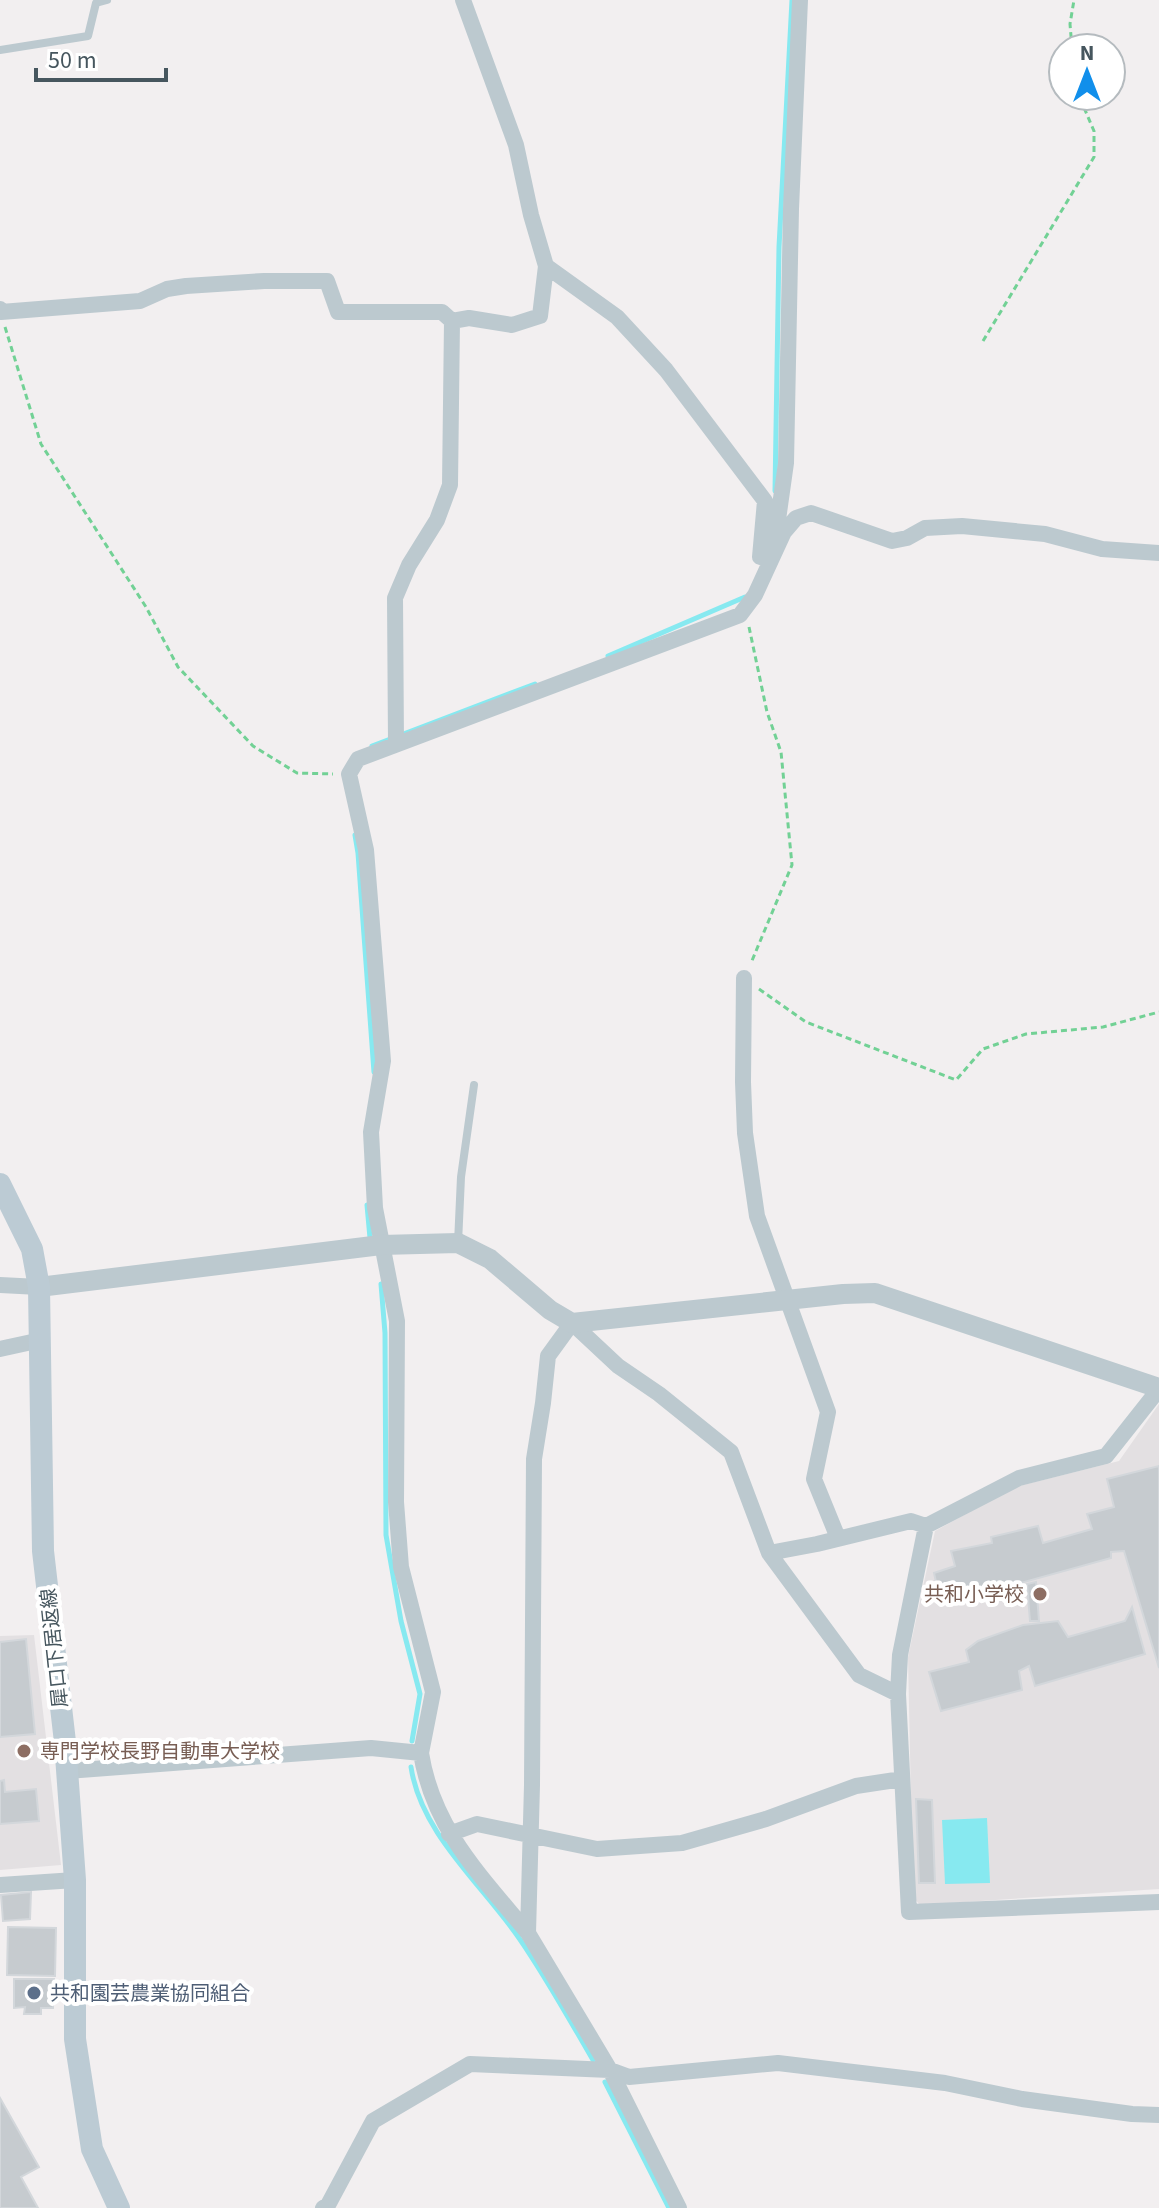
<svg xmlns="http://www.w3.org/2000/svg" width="1159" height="2208" font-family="'Source Sans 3','Noto Sans JP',sans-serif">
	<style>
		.education { fill: #e3e0e2 }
		.water { fill: #87e9f0 }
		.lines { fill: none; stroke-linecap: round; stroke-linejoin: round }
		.stream { stroke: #87e9f0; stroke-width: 5 }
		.building { fill: #c6cbcf; stroke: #d3d7db; stroke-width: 2 }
		.path { stroke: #72d195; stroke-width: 3; stroke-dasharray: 6 4; stroke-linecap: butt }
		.service { stroke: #bcc9cf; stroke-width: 8 }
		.minor { stroke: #bcc9cf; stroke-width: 16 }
		.tertiary { stroke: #bcc9cf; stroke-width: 20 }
		.secondary { stroke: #bccbd4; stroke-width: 22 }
		.education-dot { fill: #8d6e63; stroke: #fff; stroke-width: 3 }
		.service-dot { fill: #5c6f8a; stroke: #fff; stroke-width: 3 }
		.labels { text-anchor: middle; stroke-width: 8; stroke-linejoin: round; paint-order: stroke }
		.education-label { font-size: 20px; fill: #785e54; stroke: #fff; text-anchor: end }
		.street-label { font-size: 20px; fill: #46565e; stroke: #fff }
		.service-label { font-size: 20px; fill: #4e5e75; stroke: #fff; text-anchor: start }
	</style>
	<rect width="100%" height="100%" fill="#f2eff0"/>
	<path class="education" d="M 1159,1404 L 1159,1889 L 920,1905 L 913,1897 L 908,1657 L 935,1531 L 1015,1487 L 1119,1461 Z
		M 34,1635 L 61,1865 L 0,1870 L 0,1636 Z"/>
	<path class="water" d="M 987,1818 L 990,1883 L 945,1884 L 942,1820 Z"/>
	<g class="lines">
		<path class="stream" d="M 775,491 L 779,247 L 792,0
			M 608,656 L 745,597
			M 372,746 L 535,684
			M 355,835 L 358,853 L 374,1072
			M 367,1205 L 370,1238
			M 381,1284 L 385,1333 L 386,1535 L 401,1621 L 420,1694 L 412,1741
			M 411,1767 C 421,1834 482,1884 519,1938 C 546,1977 569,2019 593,2060
			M 605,2082 L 669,2208"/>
	</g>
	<path class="building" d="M 1159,1466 L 1159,1668 L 1124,1551 L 1111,1552 L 1111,1558 L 941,1605 L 934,1573 L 955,1566 L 951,1551 L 992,1543 L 991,1537 L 1038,1526 L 1043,1543 L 1092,1529 L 1087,1514 L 1114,1507 L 1107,1479 Z
		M 1036,1582 L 1039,1621 L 1030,1621 L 1027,1584 Z
		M 1132,1607 L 1145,1654 L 1035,1686 L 1029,1666 L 1019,1671 L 1022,1690 L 941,1711 L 929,1672 L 969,1662 L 966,1650 L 978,1641 L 1023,1625 L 1058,1621 L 1068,1637 L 1125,1621 Z
		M 26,1639 L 35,1734 L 0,1737 L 0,1642 Z
		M 4,1780 L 5,1792 L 36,1789 L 39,1821 L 0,1824 L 0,1781 Z
		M 916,1799 L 932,1800 L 935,1883 L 919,1883 Z
		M 31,1892 L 30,1919 L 3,1921 L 1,1895 Z
		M 8,1927 L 56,1928 L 55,1976 L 7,1975 Z
		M 14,1979 L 54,1979 L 53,2008 L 41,2008 L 41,2014 L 24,2014 L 25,2007 L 14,2008 Z
		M 0,2098 L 39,2167 L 21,2177 L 38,2208 L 0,2208 Z"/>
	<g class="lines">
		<path class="path" d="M 1072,48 L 1070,24 L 1074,0
			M 5,327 L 41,444 L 146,607 L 178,667 L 253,746 L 297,773 L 333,774
			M 983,341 L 1094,157 L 1094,131 L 1079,96
			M 749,627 L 767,712 L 781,752 L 792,865 L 751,963
			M 759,989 L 806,1022 L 956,1080 L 983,1049 L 1026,1034 L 1103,1027 L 1159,1012"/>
		<path class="service" d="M 0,50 L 88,36 L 96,3 L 107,0
			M 458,1243 L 461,1177 L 474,1085"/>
		<path class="minor" d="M 546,266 L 617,317 L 666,370 L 765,501 L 760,557 L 771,559
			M 0,309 L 1,312 L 140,301 L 167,289 L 186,286 L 264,281 L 327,281 L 338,312 L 442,312 L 452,321 L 450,485 L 437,520 L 409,565 L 395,598 L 396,744
			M 452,321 L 469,318 L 512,325 L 540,316 L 546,266 L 531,215 L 516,145 L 463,0
			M 775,541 L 786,463 L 791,209 L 800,0
			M 744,978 L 743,1082 L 745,1133 L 757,1216 L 828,1412 L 814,1479 L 838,1538
			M 0,1285 L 39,1287
			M 0,1349 L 41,1340
			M 1159,1389 L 1106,1456 L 1019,1478 L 926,1526 L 900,1655 L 898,1694 L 909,1912 L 1159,1902
			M 769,1553 L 817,1544 L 911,1521 L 926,1526
			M 421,1753 C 433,1829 481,1876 528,1933
			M 67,1771 L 371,1748 L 421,1753 L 433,1692 L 401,1567 L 396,1502 L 397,1321 L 375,1208 L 371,1132 L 383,1061 L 366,850 L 349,774 L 358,759 L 740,615 L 755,595 L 784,532 L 796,518 L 811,513 L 892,541 L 907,538 L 925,528 L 962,526 L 1045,534 L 1102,549 L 1159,553
			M 449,1834 L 477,1824 L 597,1849 L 682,1843 L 766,1819 L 856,1786 L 902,1779
			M 0,1885 L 75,1880
			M 323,2208 L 328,2205 L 373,2121 L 470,2064 L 610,2070 L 629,2077 L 778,2063 L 945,2083 L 1022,2099 L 1132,2114 L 1159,2115
			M 679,2208 L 610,2070 L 528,1933 L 532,1785 L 534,1459 L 543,1403 L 548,1356 L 572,1323 L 618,1366 L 659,1394 L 731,1452 L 769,1553 L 859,1675 L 898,1694"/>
		<path class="tertiary" d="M 39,1287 L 381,1245 L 458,1243 L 490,1259 L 550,1310 L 572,1323 L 843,1294 L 875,1293 L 1159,1388"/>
		<path class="secondary" d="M 0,1184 L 32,1249 L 39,1287 L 43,1551 L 65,1742 L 75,1880 L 75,2039 L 92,2149 L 119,2208"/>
	</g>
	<g class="education-dot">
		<circle cx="1040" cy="1594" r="8"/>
		<circle cx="24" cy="1751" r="8"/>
	</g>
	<circle class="service-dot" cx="34" cy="1993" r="8"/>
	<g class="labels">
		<g class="education-label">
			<text x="1024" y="1601">共和小学校</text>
			<text x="40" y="1758" text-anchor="start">専門学校長野自動車大学校</text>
		</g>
		<g class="street-label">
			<text transform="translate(54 1648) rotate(-96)" y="7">犀口下居返線</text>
		</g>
		<g class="service-label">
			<text x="50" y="2000">共和園芸農業協同組合</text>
		</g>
	</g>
	<g transform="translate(1087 72)"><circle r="38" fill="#ffffff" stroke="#b5bbbf" stroke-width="2"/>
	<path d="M0-6L14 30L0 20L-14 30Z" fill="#118feb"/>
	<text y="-12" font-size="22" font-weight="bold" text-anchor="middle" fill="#46565e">N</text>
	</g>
	<path d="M36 68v12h130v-12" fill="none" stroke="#46565e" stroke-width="4"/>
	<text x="48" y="68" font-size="24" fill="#46565e" stroke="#ffffff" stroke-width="6" paint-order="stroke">50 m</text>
</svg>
